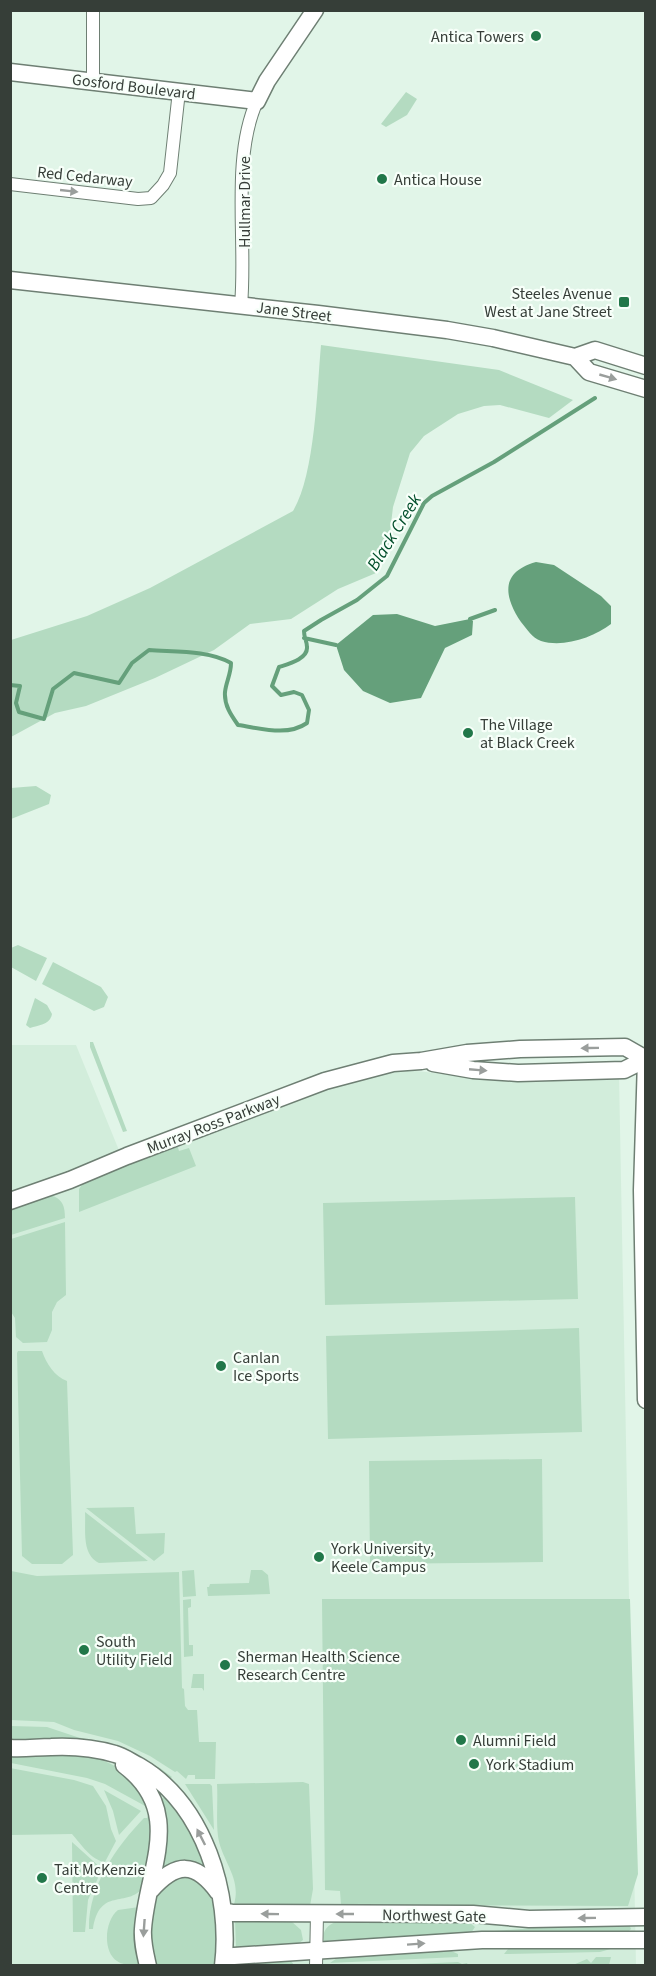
<svg xmlns="http://www.w3.org/2000/svg" width="656" height="1976" font-family="'Source Sans 3',sans-serif">
	<style>
		.built { fill: #d2eddb }
		.green { fill: #b4dbc1 }
		.water { fill: #65a07b }
		.lines { fill: none; stroke-linecap: round; stroke-linejoin: round }
		.stream { stroke: #65a07b; stroke-width: 4 }
		.street-casing { stroke: #6e7f73; stroke-width: 14 }
		.secondary-casing { stroke: #6e7f73; stroke-width: 19 }
		.street { stroke: #fff; stroke-width: 12 }
		.secondary { stroke: #fff; stroke-width: 16 }
		.oneway { fill: #9a9e9c }
		.poi-dot { fill: #217749; stroke: #f7fff9; stroke-width: 2 }
		.labels { text-anchor: middle; stroke-width: 4.5; stroke-linejoin: round; paint-order: stroke }
		.poi-label { font-size: 16px; fill: #363e38; stroke: #f7fff9; text-anchor: start }
		.street-label { font-size: 16px; fill: #363e38; stroke: #f7fff9 }
		.water-label { font-size: 18px; font-style: italic; fill: #014e2a; stroke: #f7fff9 }
	</style>
	<rect width="100%" height="100%" fill="#e1f5e8"/>
	<path class="built" d="M 11,1045 L 76,1045 L 125,1165 L 360,1077 L 397,1069 L 454,1075 L 619,1075 L 636,1965 L 11,1966 Z"/>
	<path class="green" d="M 406,92 L 417,99 L 407,115 L 386,127 L 381,124 Z
		M 321,345 L 499,370 L 573,400 L 549,418 L 500,405 L 484,406 L 458,414 L 424,436 L 410,453 L 393,507 L 388,549 L 376,573 L 338,589 L 291,619 L 250,624 L 214,650 L 155,678 L 86,706 L 55,713 L 11,737 L 11,640 L 87,616 L 150,588 L 293,511 C 315,475 317,389 321,345 Z
		M 36,786 L 51,795 L 49,804 L 11,819 L 11,788 Z
		M 18,945 L 47,958 L 36,981 L 11,967 L 11,948 Z
		M 53,962 L 101,987 L 108,997 L 104,1007 L 94,1011 L 42,984 Z
		M 35,998 L 47,1005 L 52,1014 C 50,1025 39,1025 30,1028 L 26,1025 Z
		M 90,1042 L 93,1042 L 127,1131 L 123,1132 L 90,1047 Z
		M 177,1144 L 179,1151 L 189,1148 L 196,1166 L 79,1212 L 79,1189 L 84,1182 Z
		M 49,1195 C 62,1198 65,1205 65,1218 L 11,1235 L 10,1209 Z
		M 575,1197 L 578,1299 L 325,1305 L 323,1203 Z
		M 65,1222 L 66,1295 L 57,1302 L 52,1312 L 52,1330 L 47,1342 L 23,1343 L 16,1337 L 15,1318 L 11,1312 L 11,1239 Z
		M 579,1328 L 582,1432 L 328,1439 L 326,1336 Z
		M 18,1351 L 42,1351 C 46,1363 55,1377 67,1381 L 73,1555 L 62,1564 L 32,1564 L 22,1556 L 17,1353 Z
		M 542,1459 L 543,1562 L 370,1564 L 369,1461 Z
		M 134,1507 L 136,1534 L 165,1533 L 164,1553 L 154,1561 L 86,1508 Z
		M 85,1512 L 148,1561 L 99,1563 C 81,1554 86,1529 85,1512 Z
		M 194,1570 L 196,1596 L 183,1597 L 182,1571 Z
		M 251,1570 L 262,1570 L 268,1575 L 270,1594 L 208,1596 L 207,1587 L 209,1587 L 210,1584 L 249,1583 Z
		M 11,1571 L 37,1576 L 179,1572 L 182,1688 L 184,1689 L 185,1706 L 188,1710 L 197,1710 L 199,1742 L 216,1742 L 215,1779 L 195,1779 L 195,1775 L 188,1775 L 186,1779 L 177,1771 L 175,1772 L 150,1756 L 118,1741 L 74,1730 L 54,1722 L 11,1720 Z
		M 191,1599 L 191,1607 L 188,1608 L 189,1645 L 193,1645 L 193,1656 L 184,1657 L 183,1600 Z
		M 322,1599 L 630,1599 L 638,1874 L 628,1906 L 341,1905 L 340,1891 L 325,1890 Z
		M 193,1674 L 204,1674 L 204,1691 L 202,1688 L 191,1688 Z
		M 11,1726 L 47,1727 L 77,1737 L 112,1745 L 160,1768 L 172,1777 L 167,1782 L 128,1755 L 11,1741 Z
		M 70,1753 C 113,1760 127,1767 147,1807 L 105,1784 L 87,1778 L 11,1763 L 10,1754 Z
		M 10,1768 L 74,1780 L 93,1786 L 106,1806 L 111,1829 L 116,1841 L 105,1862 C 91,1860 81,1844 72,1834 L 11,1835 Z
		M 303,1782 L 309,1784 L 313,1889 L 310,1906 L 238,1906 L 234,1904 C 242,1878 221,1860 218,1836 C 216,1819 218,1801 217,1784 Z
		M 185,1784 L 210,1784 L 212,1786 L 214,1830 Z
		M 104,1790 L 141,1811 L 119,1835 L 113,1811 Z
		M 166,1795 L 184,1817 L 208,1867 L 170,1865 L 159,1868 L 158,1803 Z
		M 150,1811 L 153,1821 L 144,1887 C 126,1909 100,1886 93,1929 L 89,1929 C 88,1887 116,1847 144,1818 L 147,1818 Z
		M 72,1842 L 102,1869 L 88,1900 L 85,1932 L 73,1932 Z
		M 192,1876 C 225,1904 218,1927 215,1965 L 153,1966 L 148,1944 L 155,1893 L 168,1878 Z
		M 139,1907 L 141,1965 C 133,1965 124,1966 117,1961 C 102,1951 105,1920 118,1910 Z
		M 235,1919 L 291,1921 L 301,1930 L 303,1940 L 298,1944 L 236,1948 Z
		M 339,1921 L 469,1922 L 475,1927 L 471,1933 L 467,1933 L 324,1941 C 321,1930 330,1923 339,1921 Z
		M 597,1923 L 629,1924 L 631,1929 L 628,1932 L 492,1933 L 494,1931 Z
		M 613,1947 L 614,1948 L 600,1952 L 504,1954 L 508,1949 Z
		M 449,1950 L 458,1954 L 458,1957 L 330,1963 L 340,1956 Z
		M 596,1957 L 611,1957 L 609,1965 L 573,1965 L 587,1959 L 591,1963 Z
		M 291,1961 L 294,1965 L 238,1966 L 237,1964 Z
		M 458,1962 L 462,1964 L 467,1963 L 468,1965 L 393,1965 Z"/>
	<path class="water" d="M 536,562 L 554,565 L 601,596 L 611,606 L 611,624 C 594,637 564,648 541,641 C 532,638 527,629 521,622 C 503,595 501,572 536,562 Z
		M 397,614 L 435,626 L 470,619 L 473,621 L 472,635 L 445,648 L 421,698 L 390,703 L 363,691 L 344,670 L 336,645 L 373,615 Z"/>
	<g class="lines">
		<path class="stream" d="M 470,619 L 495,610
			M 304,638 L 336,645
			M 10,685 L 20,686 L 16,703 L 19,712 L 44,719 L 53,689 L 74,673 L 119,683 L 132,663 L 149,650 C 175,652 208,650 231,663 C 231,674 226,682 225,692 C 224,705 231,715 238,725 C 260,728 287,737 307,723 L 309,710 L 302,695 L 294,692 L 281,695 L 272,686 L 279,667 C 288,664 308,659 307,647 C 307,641 304,638 304,631 L 321,620 L 357,600 L 387,576 L 424,503 L 432,496 L 494,462 L 595,398"/>
		<defs>
			<path id="street" d="M 93,10 L 93,81
				M 10,184 L 138,199 L 151,198 L 163,185 L 170,173 L 179,91
				M 241,305 C 247,242 231,158 257,101
				M 316,1966 L 317,1914"/>
			<path id="secondary" d="M 10,72 L 257,101 L 267,81 L 315,10
				M 10,280 L 318,314 L 447,330 L 493,338 L 575,357 L 595,350 L 646,366
				M 575,357 L 589,372 L 646,389
				M 646,1060 L 642,1190 L 646,1400
				M 433,1063 L 473,1070 L 518,1073 L 624,1070 L 646,1059
				M 10,1201 L 70,1180 L 127,1156 L 325,1081 L 393,1063 L 421,1061 L 467,1053 L 520,1049 L 625,1047 L 646,1059
				M 10,1748 C 24,1749 38,1747 51,1747 C 72,1746 95,1748 115,1754 C 123,1756 131,1762 139,1766 C 204,1804 232,1894 223,1966
				M 124,1765 C 186,1812 147,1869 143,1929 C 142,1942 145,1953 148,1966
				M 151,1890 C 176,1862 195,1861 218,1892
				M 223,1911 L 233,1913 L 473,1914 L 529,1919 L 646,1917
				M 224,1961 L 234,1956 L 482,1940 L 646,1940"/>
		</defs>
		<use href="#street" class="street-casing"/>
		<use href="#secondary" class="secondary-casing"/>
		<use href="#street" class="street"/>
		<use href="#secondary" class="secondary"/>
	</g>
	<defs><path id="oneway-solid" d="M-6-.8H1V-3.2L6.5 0L1 3.2V.8H-6Z" transform="scale(1.5)"/></defs>
	<g class="oneway">
		<use href="#oneway-solid" transform="translate(69 191) rotate(6)"/>
		<use href="#oneway-solid" transform="translate(608 377) rotate(16)"/>
		<use href="#oneway-solid" transform="translate(590 1048) rotate(179)"/>
		<use href="#oneway-solid" transform="translate(478 1070) rotate(5)"/>
		<use href="#oneway-solid" transform="translate(201 1837) rotate(-117)"/>
		<use href="#oneway-solid" transform="translate(270 1914) rotate(-179)"/>
		<use href="#oneway-solid" transform="translate(345 1914) rotate(180)"/>
		<use href="#oneway-solid" transform="translate(587 1918) rotate(179)"/>
		<use href="#oneway-solid" transform="translate(144 1928) rotate(94)"/>
		<use href="#oneway-solid" transform="translate(416 1944) rotate(-4)"/>
	</g>
	<g class="poi-dot">
		<circle cx="536" cy="36" r="6"/>
		<circle cx="382" cy="179" r="6"/>
		<rect x="618" y="296" width="12" height="12" rx="3"/>
		<circle cx="468" cy="733" r="6"/>
		<circle cx="221" cy="1366" r="6"/>
		<circle cx="319" cy="1557" r="6"/>
		<circle cx="84" cy="1650" r="6"/>
		<circle cx="225" cy="1665" r="6"/>
		<circle cx="461" cy="1740" r="6"/>
		<circle cx="474" cy="1764" r="6"/>
		<circle cx="42" cy="1878" r="6"/>
	</g>
	<g class="labels">
		<g class="poi-label">
			<text x="524" y="42" text-anchor="end">Antica Towers</text>
			<text x="394" y="185">Antica House</text>
			<text x="612" y="299" text-anchor="end">Steeles Avenue<tspan x="612" dy="18">West at Jane Street</tspan></text>
			<text x="480" y="730">The Village<tspan x="480" dy="18">at Black Creek</tspan></text>
			<text x="233" y="1363">Canlan<tspan x="233" dy="18">Ice Sports</tspan></text>
			<text x="331" y="1554">York University,<tspan x="331" dy="18">Keele Campus</tspan></text>
			<text x="96" y="1647">South<tspan x="96" dy="18">Utility Field</tspan></text>
			<text x="237" y="1662">Sherman Health Science<tspan x="237" dy="18">Research Centre</tspan></text>
			<text x="473" y="1746">Alumni Field</text>
			<text x="486" y="1770">York Stadium</text>
			<text x="54" y="1875">Tait McKenzie<tspan x="54" dy="18">Centre</tspan></text>
		</g>
		<g class="street-label">
			<text transform="translate(134 86) rotate(7)" y="6">Gosford Boulevard</text>
			<text transform="translate(85 176) rotate(6)" y="6">Red Cedarway</text>
			<text transform="translate(244 202) rotate(-90)" y="6">Hullmar Drive</text>
			<text transform="translate(294 311) rotate(7)" y="6">Jane Street</text>
			<text transform="translate(213 1123) rotate(-21)" y="6">Murray Ross Parkway</text>
			<text transform="translate(434 1915) rotate(1)" y="6">Northwest Gate</text>
		</g>
		<g class="water-label">
			<text transform="translate(394 532) rotate(-58)" y="6">Black Creek</text>
		</g>
	</g>
	<rect width="656" height="1976" fill="none" stroke="#363e38" stroke-width="24"/>
</svg>
